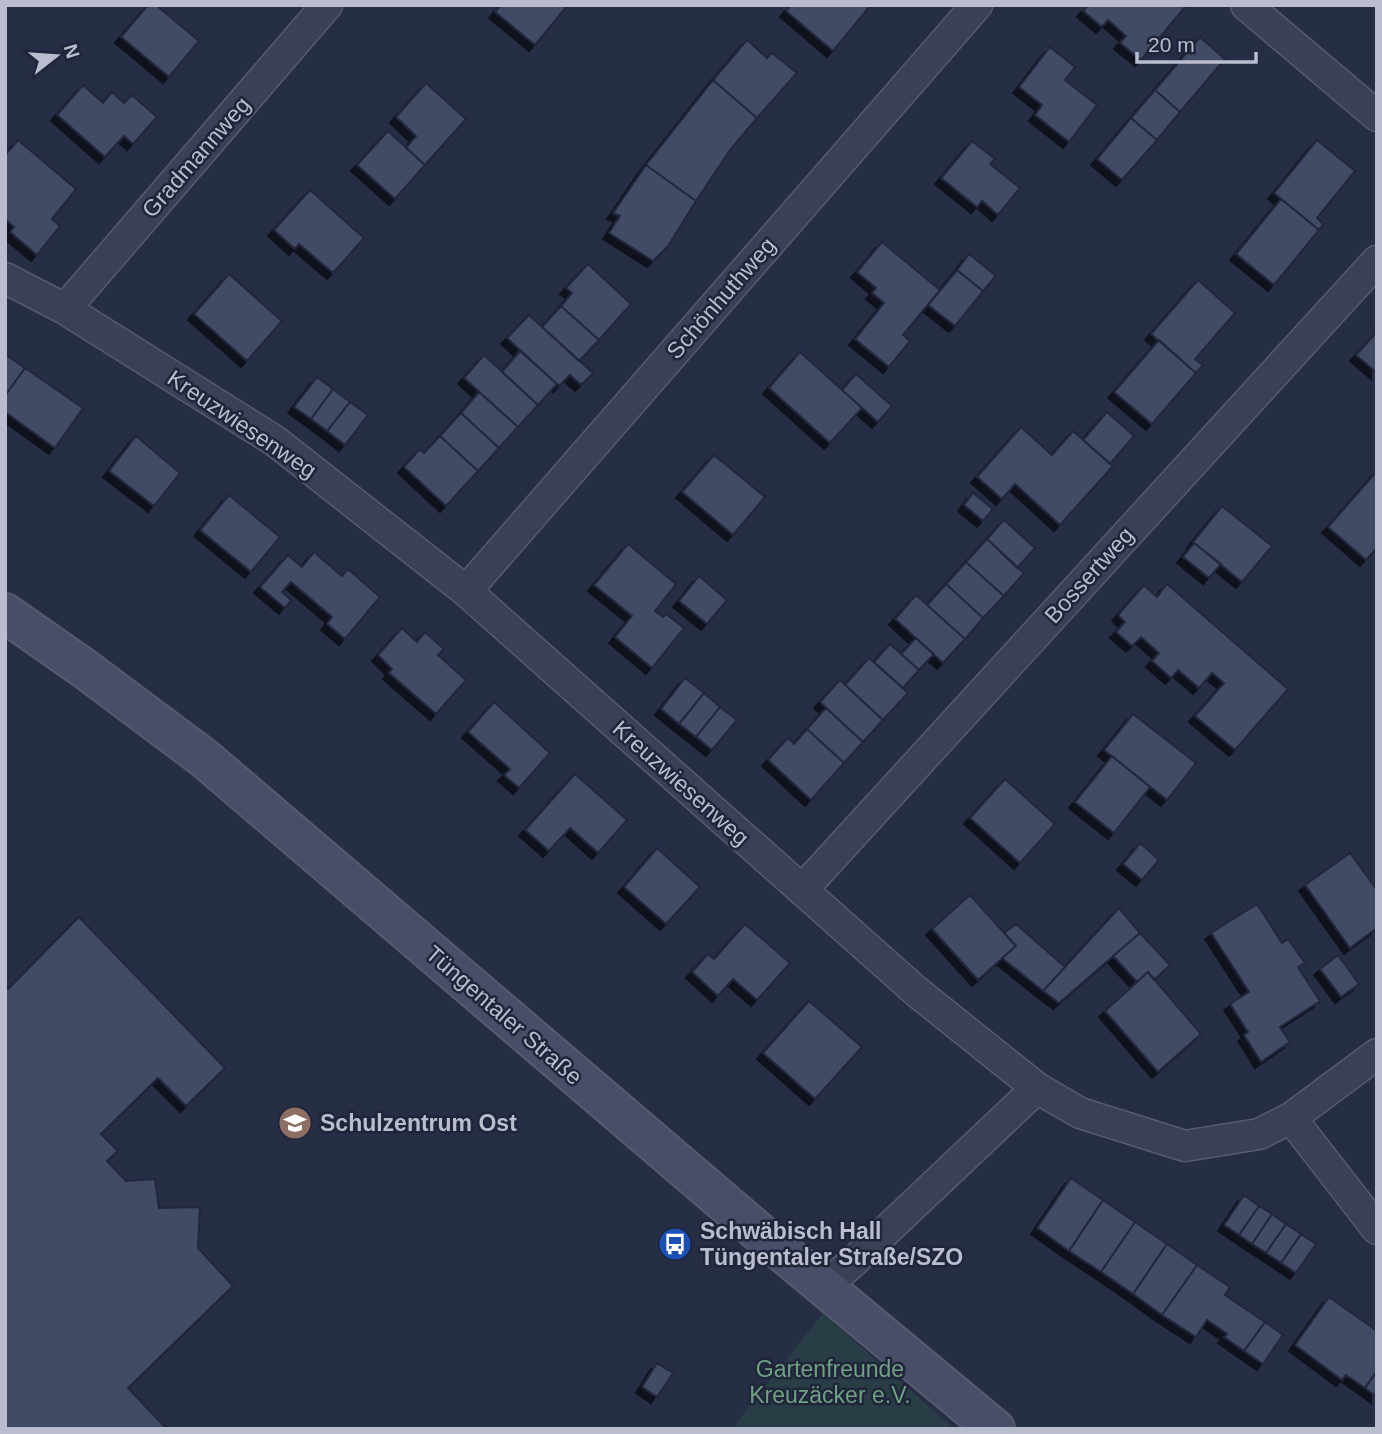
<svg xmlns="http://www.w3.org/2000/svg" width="1382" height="1434" font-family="Arial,sans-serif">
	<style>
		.green { fill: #293d46 }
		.building { fill: #434b65; stroke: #22273c; stroke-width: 2; filter: url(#shadow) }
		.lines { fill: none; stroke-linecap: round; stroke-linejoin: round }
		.street-casing { stroke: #575b6f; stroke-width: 33 }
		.secondary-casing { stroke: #575b6f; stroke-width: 42 }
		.street { stroke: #3b4154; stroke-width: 30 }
		.secondary { stroke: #494e68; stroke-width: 38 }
		.labels { text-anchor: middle; stroke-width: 5; stroke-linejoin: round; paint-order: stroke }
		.street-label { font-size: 23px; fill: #b9bdce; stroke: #20253a }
		.poi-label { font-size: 23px; font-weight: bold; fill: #b9bdce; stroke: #20253a; text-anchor: start }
		.park-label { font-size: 23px; fill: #6fa084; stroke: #20253a }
	</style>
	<defs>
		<filter id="shadow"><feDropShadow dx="-6" dy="6" stdDeviation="0" flood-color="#0009"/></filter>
	</defs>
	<rect width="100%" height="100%" fill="#262e45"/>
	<path class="green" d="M 823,1313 L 954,1429 L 732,1429 Z"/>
	<path class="building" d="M 148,5 L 156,5 L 199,41 L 169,77 L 121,37 Z
		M 501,5 L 568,5 L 535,45 L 495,12 Z
		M 791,5 L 871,5 L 833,51 L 786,11 Z
		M 1088,5 L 1182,5 L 1185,7 L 1141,60 L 1120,43 L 1126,36 L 1108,20 L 1102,27 L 1083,11 Z
		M 1200,37 L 1225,59 L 1180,112 L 1155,90 Z
		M 747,40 L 767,58 L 772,53 L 797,73 L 757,118 L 713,80 Z
		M 1050,47 L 1075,67 L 1065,80 L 1097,105 L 1069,142 L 1035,115 L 1042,105 L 1019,87 Z
		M 713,80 L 757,118 L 730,150 L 696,201 L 646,165 Z
		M 426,83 L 466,119 L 425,165 L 406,148 L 416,136 L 396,117 Z
		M 83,85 L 103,103 L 112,92 L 124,103 L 132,95 L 157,117 L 133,144 L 124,136 L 105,157 L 57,115 Z
		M 1155,90 L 1180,112 L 1157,140 L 1131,118 Z
		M 1131,118 L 1157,140 L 1122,180 L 1097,159 Z
		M 388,131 L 425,165 L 395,199 L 357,165 Z
		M 18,140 L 76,189 L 52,219 L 60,226 L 37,255 L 10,232 L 14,227 L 5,219 L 5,155 Z
		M 1317,140 L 1355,171 L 1317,218 L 1323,224 L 1319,230 L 1274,193 Z
		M 972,141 L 995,159 L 990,164 L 1020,188 L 998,215 L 982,201 L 977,207 L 941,178 Z
		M 646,165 L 696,201 L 668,246 L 653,261 L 609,233 L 620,216 L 613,213 Z
		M 310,190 L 364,238 L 333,273 L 299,244 L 295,249 L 274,230 Z
		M 1281,199 L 1319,230 L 1274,285 L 1236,254 Z
		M 882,242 L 940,290 L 903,335 L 910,341 L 889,367 L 855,339 L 884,303 L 872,293 L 876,288 L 857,272 Z
		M 969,254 L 996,276 L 983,291 L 957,270 Z
		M 588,264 L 631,304 L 599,340 L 561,306 L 572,293 L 566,288 Z
		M 957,270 L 983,291 L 955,326 L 928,305 Z
		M 229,274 L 282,321 L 247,361 L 194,314 Z
		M 1198,280 L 1235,313 L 1195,359 L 1203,365 L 1196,373 L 1151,334 Z
		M 561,306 L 599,340 L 579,361 L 542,327 Z
		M 529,315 L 593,373 L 581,385 L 570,375 L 559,386 L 507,338 Z
		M 1377,332 L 1377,373 L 1356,355 Z
		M 1159,340 L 1196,373 L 1152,424 L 1114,392 Z
		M 520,351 L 557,384 L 538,405 L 502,372 Z
		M 800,352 L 862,408 L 830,443 L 769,388 Z
		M 5,354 L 25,368 L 5,396 Z
		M 484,355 L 538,405 L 518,427 L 464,378 Z
		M 25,368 L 83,408 L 55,448 L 5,412 L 5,396 Z
		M 856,374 L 892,406 L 878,422 L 842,390 Z
		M 317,377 L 333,389 L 311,419 L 294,407 Z
		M 333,389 L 350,402 L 327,431 L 311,419 Z
		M 479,392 L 518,427 L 499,448 L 461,413 Z
		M 350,402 L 368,415 L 345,445 L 327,431 Z
		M 1107,412 L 1134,436 L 1110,464 L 1083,440 Z
		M 461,413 L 499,448 L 478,471 L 440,436 Z
		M 1021,427 L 1052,455 L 1073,431 L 1113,466 L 1060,525 L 1015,484 L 1002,499 L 977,477 Z
		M 136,436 L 180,473 L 154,506 L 109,471 Z
		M 440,436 L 478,471 L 446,506 L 404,467 L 420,449 L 424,453 Z
		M 714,455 L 765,497 L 733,535 L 682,492 Z
		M 1377,471 L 1377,548 L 1366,560 L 1328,527 Z
		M 973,493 L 993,509 L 983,521 L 964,505 Z
		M 229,495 L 280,537 L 251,572 L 200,530 Z
		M 1222,506 L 1272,546 L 1242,582 L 1193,542 Z
		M 1004,520 L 1035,548 L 1017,568 L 987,539 Z
		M 987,539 L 1024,573 L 1004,596 L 966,562 Z
		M 1194,543 L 1221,564 L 1209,578 L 1183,557 Z
		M 628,544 L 676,584 L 655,611 L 663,617 L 666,614 L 684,628 L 652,668 L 615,637 L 632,616 L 594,585 Z
		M 314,552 L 342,576 L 348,569 L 380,597 L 345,639 L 327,624 L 332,617 L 291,582 L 282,592 L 291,600 L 285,608 L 260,587 L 288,555 L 302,567 Z
		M 966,562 L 1004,596 L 983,618 L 946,584 Z
		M 699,576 L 727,600 L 707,624 L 679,601 Z
		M 946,584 L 983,618 L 965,639 L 927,605 Z
		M 1167,584 L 1288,689 L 1235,750 L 1195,716 L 1224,683 L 1212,673 L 1199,688 L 1178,670 L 1171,678 L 1152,661 L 1159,653 L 1141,637 L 1132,646 L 1116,632 L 1125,622 L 1118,615 L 1144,585 L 1157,597 Z
		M 916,595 L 965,639 L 943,663 L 895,619 Z
		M 402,628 L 417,642 L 425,632 L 444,649 L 438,655 L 466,680 L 436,714 L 389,673 L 392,669 L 378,655 Z
		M 916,638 L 934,654 L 919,670 L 901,654 Z
		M 890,644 L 919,670 L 903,688 L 874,662 Z
		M 869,658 L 908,693 L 883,720 L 845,685 Z
		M 685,678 L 704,693 L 679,724 L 661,709 Z
		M 840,680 L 883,720 L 863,742 L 820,702 Z
		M 704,693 L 720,707 L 696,737 L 679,724 Z
		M 494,702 L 550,753 L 519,788 L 504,775 L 510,769 L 468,732 Z
		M 720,707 L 737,720 L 712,750 L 696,737 Z
		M 826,708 L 863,742 L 844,763 L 807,729 Z
		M 1133,714 L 1196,763 L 1167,800 L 1104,750 Z
		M 807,729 L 844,763 L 811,800 L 768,760 L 788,738 L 794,744 Z
		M 1112,756 L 1150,787 L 1114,833 L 1075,802 Z
		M 575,774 L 627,820 L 598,853 L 570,828 L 549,851 L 525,830 Z
		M 1005,779 L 1055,824 L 1020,863 L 970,818 Z
		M 1140,843 L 1159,860 L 1142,880 L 1123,864 Z
		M 657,848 L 700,887 L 666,924 L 624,887 Z
		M 1350,853 L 1377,890 L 1377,928 L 1350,948 L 1305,885 Z
		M 970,895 L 1016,946 L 978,980 L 932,929 Z
		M 1257,904 L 1282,943 L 1288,939 L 1305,963 L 1298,967 L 1320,1001 L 1280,1027 L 1290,1042 L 1261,1062 L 1244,1035 L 1248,1032 L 1230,1004 L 1249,992 L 1211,933 Z
		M 1119,908 L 1140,933 L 1059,1003 L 1043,991 Z
		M 79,917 L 225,1068 L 186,1106 L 158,1078 L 101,1134 L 118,1151 L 107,1161 L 126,1181 L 155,1179 L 159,1208 L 200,1207 L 198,1248 L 233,1286 L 128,1388 L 167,1429 L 5,1429 L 5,986 L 8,989 Z
		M 745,924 L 790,963 L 757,1000 L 733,979 L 718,996 L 692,972 L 708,954 L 714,959 Z
		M 1016,924 L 1065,967 L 1043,991 L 1002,958 L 1016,946 L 1004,933 Z
		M 1140,933 L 1170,965 L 1154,980 L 1148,972 L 1137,982 L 1113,956 Z
		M 1338,955 L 1359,984 L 1341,997 L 1320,969 Z
		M 1148,972 L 1201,1034 L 1158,1072 L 1105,1011 Z
		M 809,1001 L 862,1047 L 815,1099 L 763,1053 Z
		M 1071,1178 L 1103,1200 L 1069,1251 L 1037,1228 Z
		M 1244,1195 L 1259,1206 L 1239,1235 L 1224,1225 Z
		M 1103,1200 L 1135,1222 L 1101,1272 L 1069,1251 Z
		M 1259,1206 L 1272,1214 L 1252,1244 L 1239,1235 Z
		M 1272,1214 L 1286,1224 L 1266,1253 L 1252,1244 Z
		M 1135,1222 L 1167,1244 L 1133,1294 L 1101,1272 Z
		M 1286,1224 L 1301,1234 L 1281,1263 L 1266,1253 Z
		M 1301,1234 L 1316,1244 L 1296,1273 L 1281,1263 Z
		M 1167,1244 L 1197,1265 L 1162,1315 L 1133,1294 Z
		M 1197,1265 L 1230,1287 L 1225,1295 L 1265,1322 L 1244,1351 L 1224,1337 L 1227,1334 L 1207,1320 L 1196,1337 L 1162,1315 Z
		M 1329,1297 L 1377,1331 L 1377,1371 L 1365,1388 L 1346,1375 L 1342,1380 L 1295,1345 Z
		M 1265,1322 L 1283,1335 L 1263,1364 L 1244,1351 Z
		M 657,1363 L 673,1373 L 657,1397 L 642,1387 Z
		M 1377,1371 L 1377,1397 L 1365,1388 Z"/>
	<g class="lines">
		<defs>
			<path id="street" d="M 1246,5 L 1377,116
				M 5,278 L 65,309 L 275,441 L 466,591 L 917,992 L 1037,1088 L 1080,1113 L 1185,1146 L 1259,1134 L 1291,1118 L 1377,1054
				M 65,309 L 327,5
				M 466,591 L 977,5
				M 802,890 L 1377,261
				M 1291,1118 L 1377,1229
				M 824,1287 L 853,1262 L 1037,1088"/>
			<path id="secondary" d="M 5,613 L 85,669 L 204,758 L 775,1246 L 995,1429"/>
		</defs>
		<use href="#street" class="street-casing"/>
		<use href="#secondary" class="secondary-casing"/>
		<use href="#street" class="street"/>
		<use href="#secondary" class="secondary"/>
	</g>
	<defs>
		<symbol id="school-disc" viewBox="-11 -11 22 22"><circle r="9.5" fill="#8d6e63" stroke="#20253a"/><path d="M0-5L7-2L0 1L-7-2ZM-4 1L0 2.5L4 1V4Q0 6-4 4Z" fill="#fff"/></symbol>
		<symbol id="bus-disc" viewBox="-11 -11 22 22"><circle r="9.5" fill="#1a4fb4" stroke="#20253a"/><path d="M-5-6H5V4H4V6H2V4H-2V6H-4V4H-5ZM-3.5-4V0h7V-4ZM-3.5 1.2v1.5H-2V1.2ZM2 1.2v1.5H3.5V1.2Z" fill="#fff"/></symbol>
	</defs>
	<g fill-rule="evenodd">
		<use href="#school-disc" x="276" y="1104" width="38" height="38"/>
		<use href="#bus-disc" x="656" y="1225" width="38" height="38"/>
	</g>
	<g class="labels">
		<g class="street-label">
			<text transform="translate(196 157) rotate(-49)" y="8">Gradmannweg</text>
			<text transform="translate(721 298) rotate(-49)" y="8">Schönhuthweg</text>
			<text transform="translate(242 424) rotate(34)" y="8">Kreuzwiesenweg</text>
			<text transform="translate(1089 575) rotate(-48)" y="8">Bossertweg</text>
			<text transform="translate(681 783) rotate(42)" y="8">Kreuzwiesenweg</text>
			<text transform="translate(504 1015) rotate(41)" y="8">Tüngentaler Straße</text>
		</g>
		<g class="poi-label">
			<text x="320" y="1131">Schulzentrum Ost</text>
			<text x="700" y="1239">Schwäbisch Hall<tspan x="700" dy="26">Tüngentaler Straße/SZO</tspan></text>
		</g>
		<g class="park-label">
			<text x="830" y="1377">Gartenfreunde<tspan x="830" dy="26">Kreuzäcker e.V.</tspan></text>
		</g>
	</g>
	<rect width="1382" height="1434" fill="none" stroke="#b9bdce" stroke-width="14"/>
	<g transform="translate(56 56) rotate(73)" stroke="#20253a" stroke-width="5" paint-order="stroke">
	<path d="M0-5L12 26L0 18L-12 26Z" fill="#b9bdce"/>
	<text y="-10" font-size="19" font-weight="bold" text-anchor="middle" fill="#b9bdce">N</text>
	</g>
	<path d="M1137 52v10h119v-10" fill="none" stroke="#b9bdce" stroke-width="3.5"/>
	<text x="1148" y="52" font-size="21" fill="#b9bdce" stroke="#20253a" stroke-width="5" paint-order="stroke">20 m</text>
</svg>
